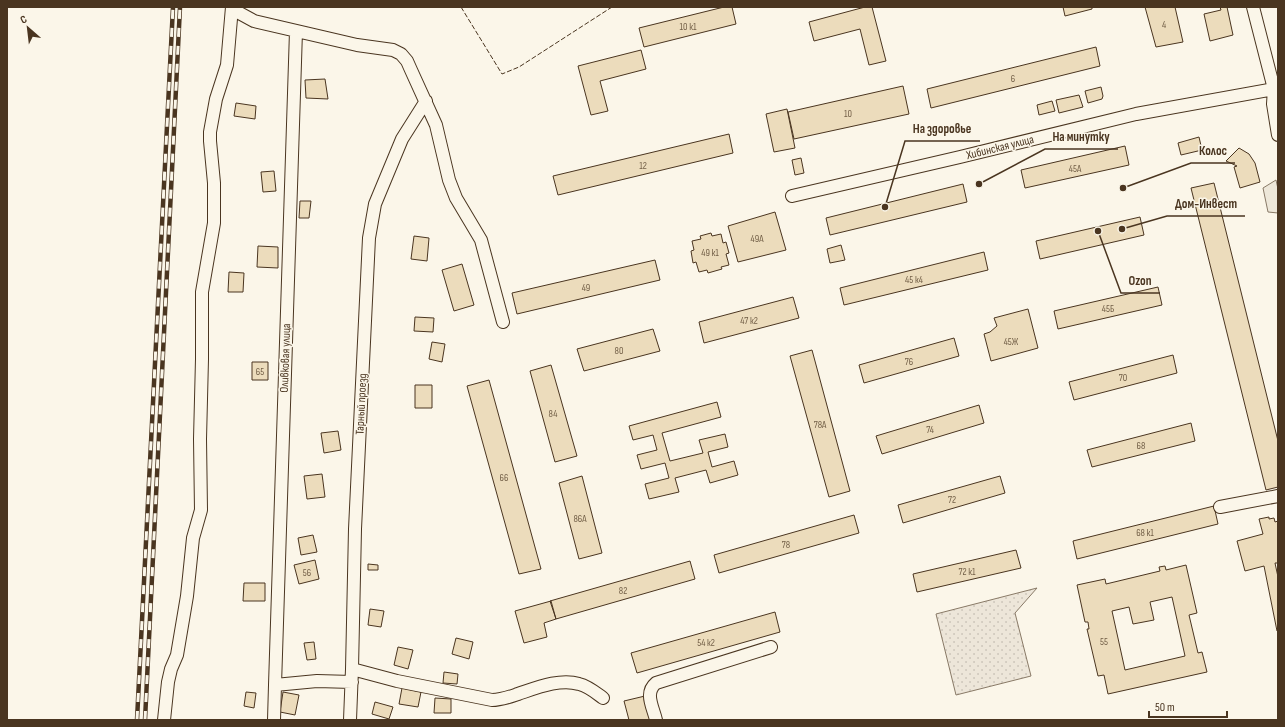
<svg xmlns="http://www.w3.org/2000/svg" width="1285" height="727" font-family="'Sofia Sans Condensed',sans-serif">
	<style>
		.grass { fill: url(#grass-dots); stroke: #887966 }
		.parking { fill: #ede7d9; stroke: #887966 }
		.building { fill: #ecdcbc; stroke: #4a3520; fill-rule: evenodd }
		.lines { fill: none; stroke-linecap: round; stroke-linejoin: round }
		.minor-casing { stroke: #4a3520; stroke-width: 14 }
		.minor { stroke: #fbf6e9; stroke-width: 12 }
		.rail-casing { stroke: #4a3520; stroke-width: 4.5 }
		.rail { stroke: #fbf6e9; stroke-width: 3; stroke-dasharray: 9; stroke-linecap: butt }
		.fence { stroke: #4a3520; stroke-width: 1; stroke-dasharray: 5 2; stroke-linecap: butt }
		.labels { text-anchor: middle; stroke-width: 3; stroke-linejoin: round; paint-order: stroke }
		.number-label { font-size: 10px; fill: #725f47 }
		.street-label { font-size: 12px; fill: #4a3520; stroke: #fbf6e9 }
		.leader { fill: none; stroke: #4a3520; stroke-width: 1.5 }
		.callout-dot { fill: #4a3520; stroke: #fbf6e9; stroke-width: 1.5 }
		.callout-label { font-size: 13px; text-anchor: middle; font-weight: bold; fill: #4a3520; stroke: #fbf6e9; stroke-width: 3; stroke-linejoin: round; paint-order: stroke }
	</style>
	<defs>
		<pattern id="grass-dots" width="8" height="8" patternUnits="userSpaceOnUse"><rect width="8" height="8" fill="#ede6d9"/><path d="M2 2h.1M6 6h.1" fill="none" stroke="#cdc6ba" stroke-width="1.8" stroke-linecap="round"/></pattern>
	</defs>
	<rect width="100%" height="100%" fill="#fbf6e9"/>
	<path class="grass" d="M 1037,588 L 1015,613 L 1031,676 L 956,695 L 936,614 Z"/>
	<path class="parking" d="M 1276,180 L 1278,189 L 1278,213 L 1268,212 L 1263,188 Z"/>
	<path class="building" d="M 724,7 L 732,7 L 736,24 L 644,47 L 639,28 Z
		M 865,7 L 872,7 L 886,61 L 869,65 L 860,29 L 814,41 L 809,22 Z
		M 1063,7 L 1092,7 L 1092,9 L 1065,16 Z
		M 1145,7 L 1175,7 L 1183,42 L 1156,47 Z
		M 1220,7 L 1227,7 L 1233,35 L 1210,41 L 1204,14 L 1221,10 Z
		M 1096,47 L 1100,66 L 931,108 L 927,89 Z
		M 641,50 L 646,69 L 600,81 L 608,111 L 591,115 L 578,66 Z
		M 325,79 L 328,99 L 306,98 L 305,80 Z
		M 903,86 L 909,114 L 794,139 L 788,112 Z
		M 1101,87 L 1103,96 L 1102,99 L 1088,103 L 1085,91 Z
		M 1079,95 L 1083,107 L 1059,113 L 1056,100 Z
		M 1052,101 L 1055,111 L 1039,115 L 1037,105 Z
		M 236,103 L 256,106 L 255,119 L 234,116 Z
		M 787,109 L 795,148 L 774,152 L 766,114 Z
		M 729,134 L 733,153 L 558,195 L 553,176 Z
		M 1199,137 L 1202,150 L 1181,155 L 1178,143 Z
		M 1125,146 L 1129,165 L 1025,188 L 1021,170 Z
		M 1239,148 L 1249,154 L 1255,163 L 1260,182 L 1240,188 L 1234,167 L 1237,166 L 1226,161 Z
		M 801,158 L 804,173 L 795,175 L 792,160 Z
		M 274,171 L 276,191 L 263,192 L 261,172 Z
		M 1214,183 L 1278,441 L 1278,487 L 1266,490 L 1191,188 Z
		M 963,184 L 967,202 L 830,235 L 826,218 Z
		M 300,201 L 311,201 L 309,218 L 299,218 Z
		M 775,212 L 786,250 L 738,262 L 728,226 Z
		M 1140,217 L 1144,235 L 1040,259 L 1036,241 Z
		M 711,233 L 712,236 L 721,234 L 723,243 L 726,242 L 729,253 L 726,254 L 729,265 L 721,267 L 722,269 L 708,273 L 707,270 L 699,272 L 696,262 L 693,263 L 691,251 L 694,250 L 692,241 L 701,239 L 700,236 Z
		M 414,236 L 429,238 L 427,261 L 411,259 Z
		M 841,245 L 845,260 L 830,263 L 827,249 Z
		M 258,246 L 278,247 L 278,268 L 257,267 Z
		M 984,252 L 988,270 L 844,305 L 840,288 Z
		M 655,260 L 660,280 L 517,314 L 512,293 Z
		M 462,264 L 474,305 L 454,311 L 442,270 Z
		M 229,272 L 244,273 L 243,292 L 228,292 Z
		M 1158,287 L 1162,305 L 1058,329 L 1054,311 Z
		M 793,297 L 799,318 L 704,343 L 699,322 Z
		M 1028,309 L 1038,348 L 991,361 L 984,334 L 990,332 L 997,326 L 994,318 Z
		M 415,317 L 434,318 L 433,332 L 414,331 Z
		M 653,329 L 660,351 L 584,371 L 577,349 Z
		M 954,338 L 959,356 L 864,383 L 859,365 Z
		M 432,342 L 445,344 L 442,362 L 429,359 Z
		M 812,350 L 850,491 L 829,497 L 790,356 Z
		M 1173,355 L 1177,373 L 1074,400 L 1069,382 Z
		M 252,362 L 268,362 L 268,380 L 252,380 Z
		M 551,365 L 577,456 L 555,462 L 530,371 Z
		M 489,380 L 541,569 L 519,574 L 467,386 Z
		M 415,385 L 432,385 L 432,408 L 415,408 Z
		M 717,402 L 721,417 L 662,433 L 670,461 L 703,453 L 699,440 L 725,434 L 728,447 L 708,452 L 712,467 L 734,461 L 738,475 L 710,483 L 706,470 L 675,478 L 679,492 L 649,499 L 645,484 L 669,478 L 665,463 L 641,469 L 637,455 L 657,450 L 653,435 L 633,440 L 629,426 Z
		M 979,405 L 984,423 L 882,454 L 876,436 Z
		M 1191,423 L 1195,441 L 1092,467 L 1087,450 Z
		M 338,431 L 341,450 L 324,453 L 321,433 Z
		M 322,474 L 325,497 L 307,499 L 304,476 Z
		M 582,476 L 602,553 L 579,559 L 559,483 Z
		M 1000,476 L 1005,493 L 903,523 L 898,505 Z
		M 1214,506 L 1218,524 L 1077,559 L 1073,541 Z
		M 854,515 L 859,533 L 719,573 L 714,555 Z
		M 1269,517 L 1269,519 L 1274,518 L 1275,522 L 1278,521 L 1278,563 L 1275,563 L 1278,577 L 1278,631 L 1277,631 L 1264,566 L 1245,571 L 1237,541 L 1263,534 L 1259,519 Z
		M 313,535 L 317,552 L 301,555 L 298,538 Z
		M 1016,550 L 1021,568 L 917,592 L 913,574 Z
		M 315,560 L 319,579 L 299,584 L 294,565 Z
		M 690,561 L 695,579 L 556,619 L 550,601 Z
		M 368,564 L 378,565 L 378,570 L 368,570 Z
		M 1186,565 L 1197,613 L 1189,615 L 1198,653 L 1202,652 L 1207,672 L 1108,694 L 1104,675 L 1098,676 L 1087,629 L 1089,629 L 1088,622 L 1085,622 L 1077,585 L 1105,579 L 1106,584 L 1160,571 L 1159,567 L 1165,566 L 1166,570 ZM 1172,597 L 1185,656 L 1125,670 L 1112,611 L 1129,607 L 1133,624 L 1154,620 L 1150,602 Z
		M 244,583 L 265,583 L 265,601 L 243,601 Z
		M 551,601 L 556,619 L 544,623 L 547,637 L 524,643 L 515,611 Z
		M 370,609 L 384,611 L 381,627 L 368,625 Z
		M 775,612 L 780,632 L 637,673 L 631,653 Z
		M 456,638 L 473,642 L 469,659 L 452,654 Z
		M 314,642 L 316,659 L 307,660 L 304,643 Z
		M 398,647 L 413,650 L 408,669 L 394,665 Z
		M 444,672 L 458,674 L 457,684 L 443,683 Z
		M 402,688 L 421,692 L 418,707 L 399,704 Z
		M 246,692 L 256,693 L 254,708 L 244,706 Z
		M 283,692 L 299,695 L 295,715 L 280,712 Z
		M 645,696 L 650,720 L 629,720 L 624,701 Z
		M 435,698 L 451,699 L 451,713 L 434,713 Z
		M 375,702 L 393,707 L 389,719 L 372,714 Z"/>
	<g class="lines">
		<defs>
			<path id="minor" d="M 1253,7 L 1274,89 L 1273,104 L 1278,135
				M 232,9 L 254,21 L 357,45 L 393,50 L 401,54 L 407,61 L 411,70 L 436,125 L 449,180 L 456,198 L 481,240 L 503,322
				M 792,196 L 960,157 L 1136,114 L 1274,89 L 1278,86
				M 1220,507 L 1278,496
				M 352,669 L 397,681 L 492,700 C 501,700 509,697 518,694 C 536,688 560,678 579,684 C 588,686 595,692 603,698
				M 275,685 L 296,31
				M 164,720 L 168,682 L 171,669 L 177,655 L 187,596 L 193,538 L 201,510 L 200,439 L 202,359 L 202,292 L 214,223 L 214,183 L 210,141 L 210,132 L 216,99 L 227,65 L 232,7
				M 274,720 L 275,685 L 317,681 L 352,682
				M 350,720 L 352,669 L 355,529 L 369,238 L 375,204 L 402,139 L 426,101
				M 656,720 C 653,707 644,693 656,683 L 771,647"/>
		</defs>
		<use href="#minor" class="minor-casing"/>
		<use href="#minor" class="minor"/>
		<defs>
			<path id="rail" d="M 137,720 L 173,7
				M 145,720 L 180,7"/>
		</defs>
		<use href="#rail" class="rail-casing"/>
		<use href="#rail" class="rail"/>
		<path class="fence" d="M 461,7 L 502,74 L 519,67 L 612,7"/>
	</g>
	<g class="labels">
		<g class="number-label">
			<text x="1164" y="28">4</text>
			<text x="688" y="30">10 к1</text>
			<text x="1013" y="82">6</text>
			<text x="848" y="117">10</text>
			<text x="643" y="169">12</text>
			<text x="1075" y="172">45А</text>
			<text x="757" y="242">49А</text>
			<text x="710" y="256">49 к1</text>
			<text x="914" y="283">45 к4</text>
			<text x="586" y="291">49</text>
			<text x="1108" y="312">45Б</text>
			<text x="749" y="324">47 к2</text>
			<text x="1011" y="345">45Ж</text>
			<text x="619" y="354">80</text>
			<text x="909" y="365">76</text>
			<text x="260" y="375">65</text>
			<text x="1123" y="381">70</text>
			<text x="553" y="417">84</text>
			<text x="820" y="428">78А</text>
			<text x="930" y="433">74</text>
			<text x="1141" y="449">68</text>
			<text x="504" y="481">66</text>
			<text x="952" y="503">72</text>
			<text x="580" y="522">86А</text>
			<text x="1145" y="536">68 к1</text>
			<text x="786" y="548">78</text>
			<text x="967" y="575">72 к1</text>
			<text x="307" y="576">56</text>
			<text x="623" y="594">82</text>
			<text x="1104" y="645">55</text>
			<text x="706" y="646">54 к2</text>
		</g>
		<g class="street-label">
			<text transform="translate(1000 147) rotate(-14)" y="4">Хибинская улица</text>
			<text transform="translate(285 358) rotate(-88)" y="4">Оливковая улица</text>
			<text transform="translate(361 404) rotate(-87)" y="4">Тарный проезд</text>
		</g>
	</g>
	<path class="leader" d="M885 207L905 141H980M979 184L1045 149H1118M1123 188L1191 163H1235M1122 229L1167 216H1245M1098 231L1121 293H1160"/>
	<g class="callout-dot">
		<circle cx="885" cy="207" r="4"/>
		<circle cx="979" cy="184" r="4"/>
		<circle cx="1123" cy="188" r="4"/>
		<circle cx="1122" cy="229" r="4"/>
		<circle cx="1098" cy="231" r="4"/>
	</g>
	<g class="callout-label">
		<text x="942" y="133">На здоровье</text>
		<text x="1081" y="141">На минутку</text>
		<text x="1213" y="155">Колос</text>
		<text x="1206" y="208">Дом-Инвест</text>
		<text x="1140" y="285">Ozon</text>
	</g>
	<rect width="1285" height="727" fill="none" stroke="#4a3520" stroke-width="16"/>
	<g transform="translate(28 28) rotate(332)" stroke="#fbf6e9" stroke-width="3" paint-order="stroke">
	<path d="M0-3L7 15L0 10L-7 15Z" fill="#4a3520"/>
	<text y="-6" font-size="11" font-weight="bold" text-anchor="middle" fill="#4a3520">С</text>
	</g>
	<path d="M1149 711v6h78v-6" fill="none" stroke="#4a3520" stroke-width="2"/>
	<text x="1155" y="711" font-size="12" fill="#4a3520" stroke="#fbf6e9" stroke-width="3" paint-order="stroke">50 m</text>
</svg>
